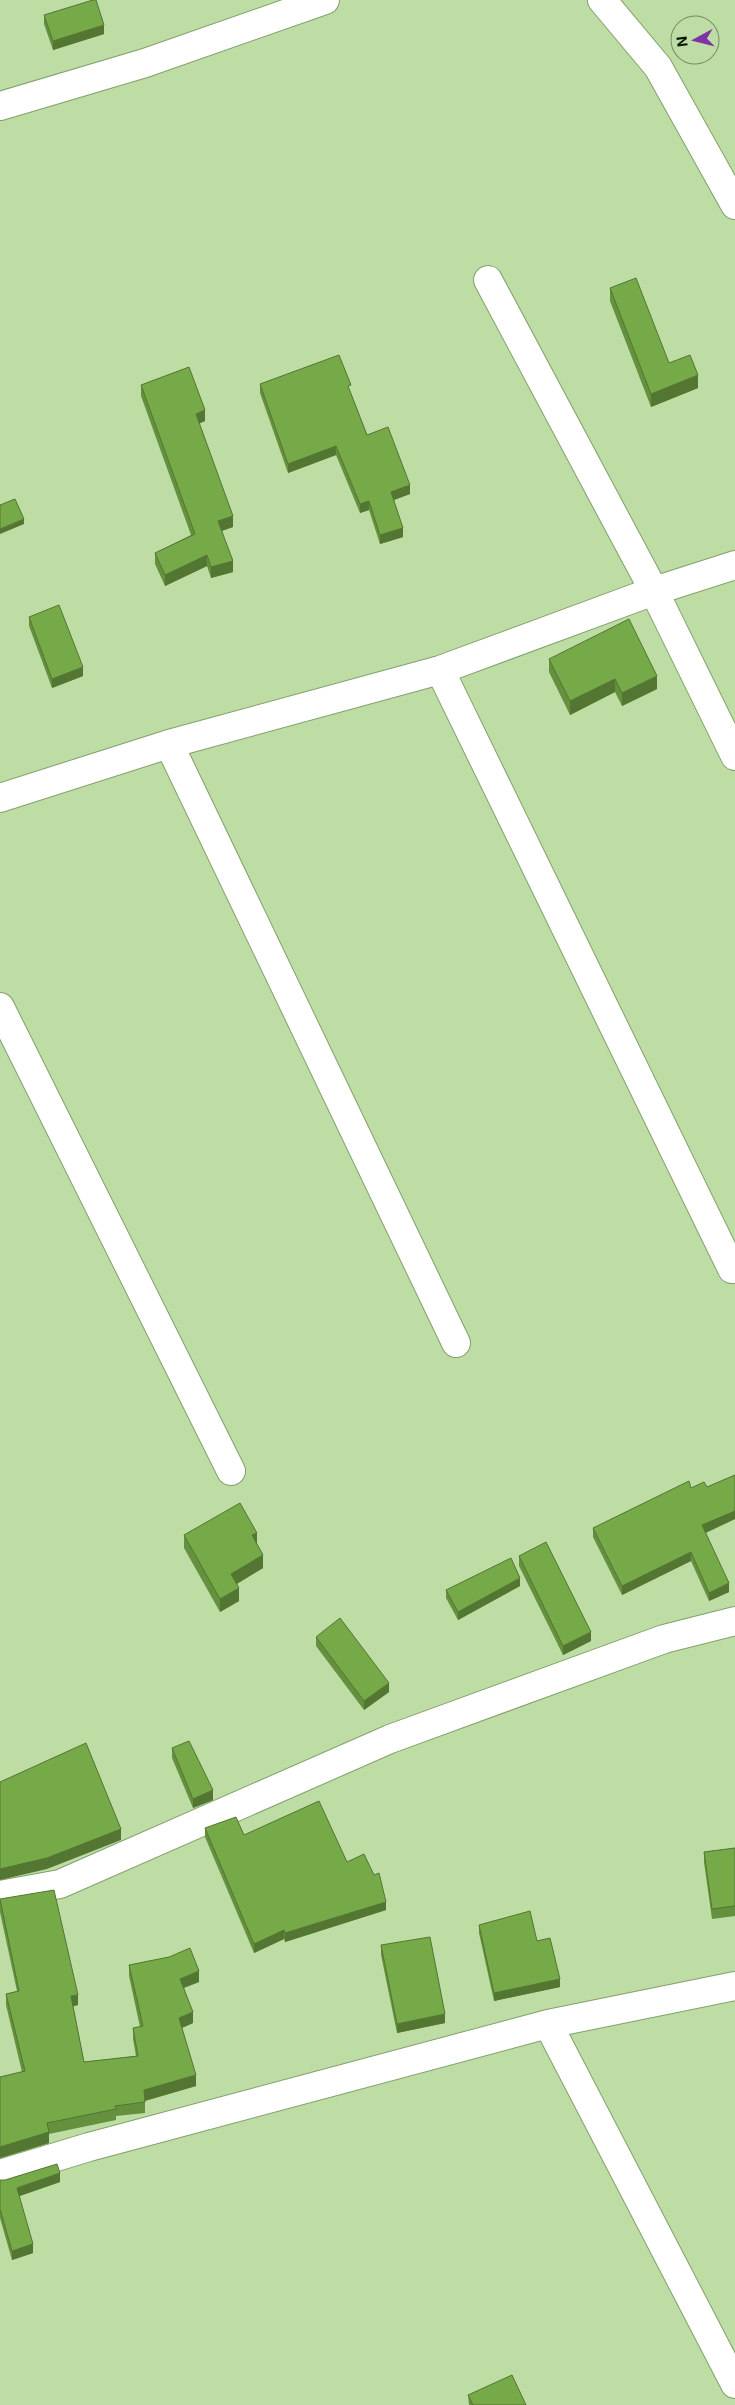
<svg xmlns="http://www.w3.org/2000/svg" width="735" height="2405" font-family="Inter,sans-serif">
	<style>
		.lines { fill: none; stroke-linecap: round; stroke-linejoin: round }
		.minor-casing { stroke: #82a06b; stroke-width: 30 }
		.minor { stroke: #fff; stroke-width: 28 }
		.wall { fill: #65913e }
		.shaded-wall { fill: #537632 }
		.building { fill: #76a948; stroke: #537632 }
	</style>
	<rect width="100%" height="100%" fill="#bddda5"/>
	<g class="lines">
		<defs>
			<path id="minor" d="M 602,0 L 658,67 L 735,205
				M 0,106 L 145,63 L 325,0
				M 488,280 L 654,591 L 735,756
				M 440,670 L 732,1269
				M 169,744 L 456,1343
				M 0,798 L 169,744 L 440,670 L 654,591 L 735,565
				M 0,1007 L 231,1471
				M 0,1895 L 60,1884 L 390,1739 L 664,1639 L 735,1621
				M 548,2024 L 735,2384
				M 0,2174 L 89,2147 L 548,2024 L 735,1986"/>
		</defs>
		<use href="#minor" class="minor-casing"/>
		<use href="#minor" class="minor"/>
	</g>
	<path class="wall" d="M 44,15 L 104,34 L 53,50 L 44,24 Z
		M 610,288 L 669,363 L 698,388 L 651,407 L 610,301 Z
		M 260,384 L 351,394 L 367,435 L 410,494 L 394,500 L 403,537 L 380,544 L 369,510 L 360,513 L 336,455 L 288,473 L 260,393 Z
		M 141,385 L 205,421 L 199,423 L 233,527 L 222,531 L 233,572 L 211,578 L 207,566 L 165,586 L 155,564 L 155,553 L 191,535 L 141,396 Z
		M 29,617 L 83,676 L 52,688 L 29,626 Z
		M 549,659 L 657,689 L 622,706 L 615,692 L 570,715 L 549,672 Z
		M 735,1475 L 735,1519 L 706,1533 L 729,1592 L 709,1601 L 691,1561 L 622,1595 L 593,1537 L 593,1528 L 691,1488 L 707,1487 Z
		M 184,1535 L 257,1543 L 263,1568 L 237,1584 L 239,1601 L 220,1612 L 184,1548 Z
		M 519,1556 L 591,1641 L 563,1655 L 519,1566 Z
		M 520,1586 L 458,1620 L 446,1598 L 446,1590 Z
		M 316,1637 L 389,1692 L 364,1710 L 316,1646 Z
		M 172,1748 L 213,1800 L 193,1808 L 172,1758 Z
		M 205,1828 L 244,1835 L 347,1862 L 386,1910 L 285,1942 L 284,1939 L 254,1953 L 205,1837 Z
		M 735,1848 L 735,1916 L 712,1919 L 704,1862 L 704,1852 Z
		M 0,1899 L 78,2005 L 73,2006 L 84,2062 L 136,2056 L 133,2039 L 133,2028 L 140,2027 L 129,1976 L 129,1965 L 199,1982 L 184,1988 L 193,2023 L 182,2028 L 196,2086 L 145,2101 L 145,2113 L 116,2116 L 116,2120 L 49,2134 L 49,2143 L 0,2158 L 0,2077 L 22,2072 L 6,2005 L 6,1994 L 17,1991 L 0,1912 Z
		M 479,1925 L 537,1941 L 560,1987 L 494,2001 L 479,1933 Z
		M 381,1945 L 445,2023 L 397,2033 L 381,1955 Z
		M 0,2180 L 60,2182 L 19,2196 L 33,2253 L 12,2260 L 0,2218 Z
		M 468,2395 L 526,2405 L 469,2405 Z"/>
	<path class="shaded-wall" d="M 104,25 L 104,34 L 53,50 L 53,41 Z
		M 698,375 L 698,388 L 651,407 L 651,394 Z
		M 205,410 L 205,421 L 196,425 L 196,414 Z
		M 336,446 L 336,455 L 288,473 L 288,464 Z
		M 410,485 L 410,494 L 391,501 L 391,492 Z
		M 369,501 L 369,510 L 360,513 L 360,504 Z
		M 233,516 L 233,527 L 218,532 L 218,521 Z
		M 24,519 L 24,524 L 0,534 L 0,529 Z
		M 403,528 L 403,537 L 380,544 L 380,535 Z
		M 207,555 L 207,566 L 165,586 L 165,575 Z
		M 233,561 L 233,572 L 211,578 L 211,567 Z
		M 83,667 L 83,676 L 52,688 L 52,679 Z
		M 657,676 L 657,689 L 622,706 L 622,693 Z
		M 615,679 L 615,692 L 570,715 L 570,701 Z
		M 735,1511 L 735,1519 L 702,1534 L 702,1525 Z
		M 257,1533 L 257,1546 L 252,1535 Z
		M 691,1552 L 691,1561 L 622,1595 L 622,1586 Z
		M 263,1555 L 263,1568 L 231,1587 L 231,1574 Z
		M 520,1578 L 520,1586 L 458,1620 L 458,1612 Z
		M 729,1583 L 729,1592 L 709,1601 L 709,1593 Z
		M 239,1588 L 239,1601 L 220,1612 L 220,1599 Z
		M 591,1632 L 591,1641 L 563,1655 L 563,1646 Z
		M 389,1683 L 389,1692 L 364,1710 L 364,1701 Z
		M 213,1790 L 213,1800 L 193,1808 L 193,1799 Z
		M 121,1829 L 121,1840 L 47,1869 L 0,1880 L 0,1869 Z
		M 386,1902 L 386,1910 L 285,1942 L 285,1933 Z
		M 284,1930 L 284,1939 L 254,1953 L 254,1944 Z
		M 199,1971 L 199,1982 L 180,1989 L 180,1979 Z
		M 560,1979 L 560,1987 L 494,2001 L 494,1993 Z
		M 78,1995 L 78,2005 L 71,2007 L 71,1996 Z
		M 193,2012 L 193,2023 L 179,2029 L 179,2018 Z
		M 445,2014 L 445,2023 L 397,2033 L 397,2024 Z
		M 196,2075 L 196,2086 L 144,2101 L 144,2090 Z
		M 49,2132 L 49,2143 L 0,2158 L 0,2147 Z
		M 60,2173 L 60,2182 L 17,2197 L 17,2188 Z
		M 33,2244 L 33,2253 L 12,2260 L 12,2251 Z"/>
	<path class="building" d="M 93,0 L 96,0 L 104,25 L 53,41 L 44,15 Z
		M 636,278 L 669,363 L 690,355 L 698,375 L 651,394 L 610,288 Z
		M 339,355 L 351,385 L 348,386 L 367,435 L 388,427 L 410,485 L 391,492 L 403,528 L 380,535 L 369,501 L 360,504 L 336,446 L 288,464 L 260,384 Z
		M 189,367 L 205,410 L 196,414 L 233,516 L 218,521 L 233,561 L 211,567 L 207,555 L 165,575 L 155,553 L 195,534 L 141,385 Z
		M 15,499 L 24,519 L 0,529 L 0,505 Z
		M 59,605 L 83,667 L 52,679 L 29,617 Z
		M 629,619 L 657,676 L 622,693 L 615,679 L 570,701 L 549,659 Z
		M 735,1475 L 735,1511 L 702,1525 L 729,1583 L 709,1593 L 691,1552 L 622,1586 L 593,1528 L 689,1481 L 691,1488 L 704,1482 L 707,1487 Z
		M 240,1503 L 257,1533 L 252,1535 L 263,1555 L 231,1574 L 239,1588 L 220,1599 L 184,1535 Z
		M 546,1542 L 591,1632 L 563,1646 L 519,1556 Z
		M 511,1558 L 520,1578 L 458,1612 L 446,1590 Z
		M 340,1618 L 389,1683 L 364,1701 L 316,1637 Z
		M 189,1741 L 213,1790 L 193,1799 L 172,1748 Z
		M 86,1743 L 121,1829 L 47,1858 L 0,1869 L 0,1782 Z
		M 319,1801 L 347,1862 L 364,1854 L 374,1875 L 379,1873 L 386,1902 L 285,1933 L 284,1930 L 254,1944 L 205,1828 L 236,1817 L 244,1835 Z
		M 735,1848 L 735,1906 L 712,1909 L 704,1852 Z
		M 54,1890 L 78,1995 L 71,1996 L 84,2062 L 138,2056 L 133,2028 L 143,2026 L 129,1965 L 169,1957 L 190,1948 L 199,1971 L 180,1979 L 193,2012 L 179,2018 L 196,2075 L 144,2090 L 145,2102 L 115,2106 L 116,2109 L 47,2123 L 49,2132 L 0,2147 L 0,2077 L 25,2071 L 6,1994 L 19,1991 L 0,1899 Z
		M 530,1911 L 537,1941 L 550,1938 L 560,1979 L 494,1993 L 479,1925 Z
		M 430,1937 L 445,2014 L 397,2024 L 381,1945 Z
		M 57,2164 L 60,2173 L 17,2188 L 33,2244 L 12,2251 L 0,2209 L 0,2180 L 5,2180 Z
		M 512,2375 L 526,2405 L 473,2405 L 468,2395 Z"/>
	<g transform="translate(695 40) rotate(263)"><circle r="24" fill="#bddda5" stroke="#758c64"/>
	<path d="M0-4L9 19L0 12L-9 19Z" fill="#7f33a5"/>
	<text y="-8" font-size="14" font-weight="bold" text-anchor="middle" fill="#081302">N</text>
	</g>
</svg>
